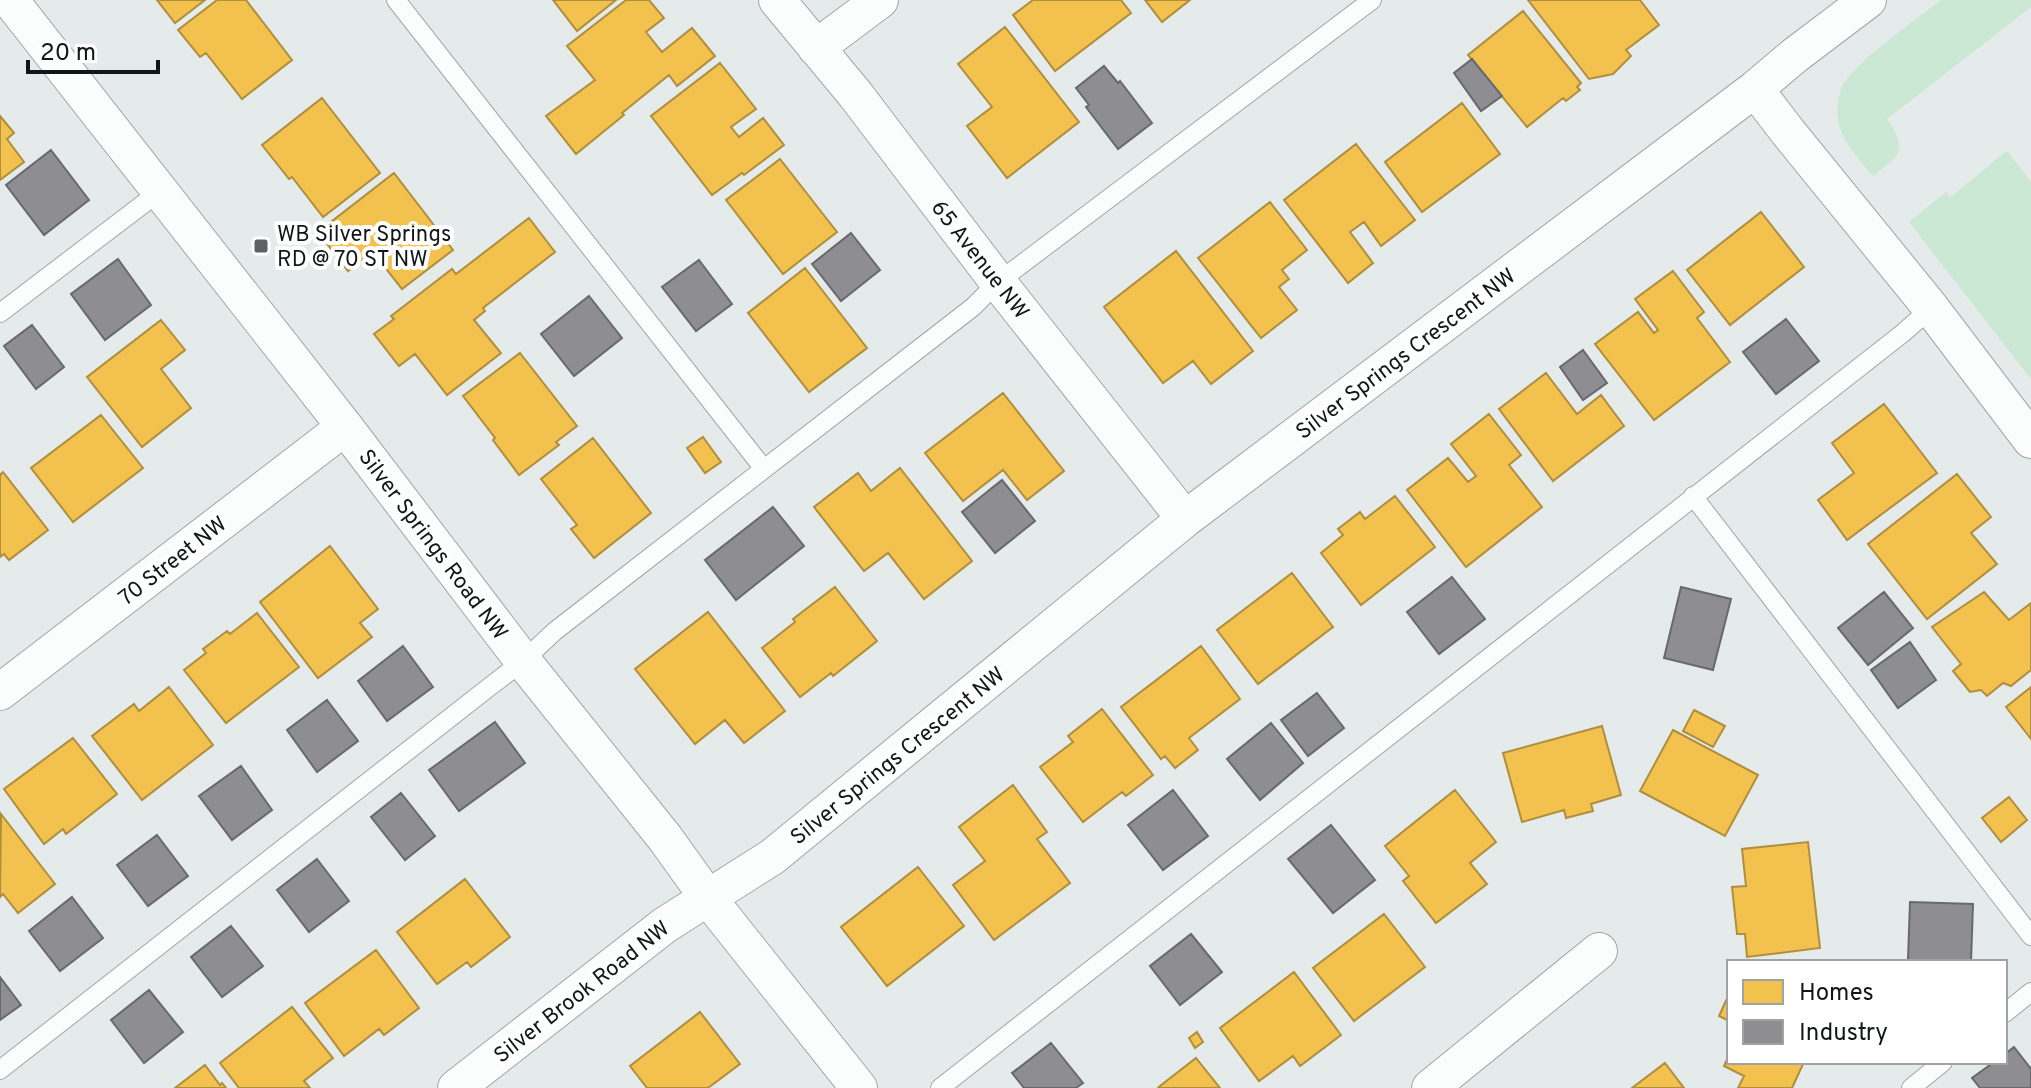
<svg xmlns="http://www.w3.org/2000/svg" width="2031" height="1088" font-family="Overpass,sans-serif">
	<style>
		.green { fill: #cbe8d4 }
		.homes { fill: #f2c14e; stroke: #af8e3d; stroke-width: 2 }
		.industry { fill: #8d8d92; stroke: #68696d; stroke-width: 2 }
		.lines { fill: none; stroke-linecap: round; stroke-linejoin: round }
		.lane-casing { stroke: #a1a5a5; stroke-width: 20 }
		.street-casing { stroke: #a1a5a5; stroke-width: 38 }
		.lane { stroke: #fbfcfc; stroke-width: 18 }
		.street { stroke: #fbfcfc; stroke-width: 36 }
		.poi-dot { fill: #5c6161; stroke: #fff; stroke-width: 3 }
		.labels { text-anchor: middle; stroke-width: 8; stroke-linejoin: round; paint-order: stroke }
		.poi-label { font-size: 22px; fill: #131616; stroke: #fff; text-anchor: start }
		.street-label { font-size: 22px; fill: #131616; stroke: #fff }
	</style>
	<rect width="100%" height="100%" fill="#e5ebeb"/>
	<path class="green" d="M 1941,0 L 2031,0 L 2031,7 L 1887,119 C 1909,151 1900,155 1873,176 C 1861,161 1843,143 1839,124 C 1836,112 1837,98 1842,87 C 1852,64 1918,18 1941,0 Z
		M 2005,152 L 2008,152 L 2031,182 L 2031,379 L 1909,222 L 1946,192 L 1951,197 Z"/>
	<path class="homes" d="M 157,0 L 205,0 L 175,23 Z
		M 217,0 L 246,0 L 292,60 L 242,99 L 206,53 L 200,57 L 178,30 Z
		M 553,0 L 616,0 L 577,31 Z
		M 626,0 L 649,0 L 664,18 L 646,32 L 662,52 L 692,28 L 715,56 L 677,86 L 669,75 L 622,113 L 624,115 L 576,154 L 546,116 L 595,80 L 567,46 Z
		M 1033,0 L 1121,0 L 1131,13 L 1055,71 L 1013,15 Z
		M 1145,0 L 1190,0 L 1162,22 Z
		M 1528,0 L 1640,0 L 1659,25 L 1626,50 L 1631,56 L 1613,74 L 1589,79 Z
		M 1523,11 L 1581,83 L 1577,87 L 1580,90 L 1566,101 L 1563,98 L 1527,127 L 1468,55 Z
		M 1005,27 L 1079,122 L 1007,178 L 967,126 L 992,107 L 958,64 Z
		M 720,63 L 756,109 L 731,127 L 739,137 L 763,118 L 784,145 L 744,175 L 742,173 L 712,195 L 651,116 Z
		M 322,98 L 380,173 L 323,217 L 292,177 L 289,179 L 262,145 Z
		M 1462,103 L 1500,154 L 1422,212 L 1385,162 Z
		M 0,116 L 14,133 L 7,139 L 24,162 L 0,180 Z
		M 1356,144 L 1415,220 L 1381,246 L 1364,222 L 1350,232 L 1373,263 L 1348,283 L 1284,200 Z
		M 780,159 L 837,232 L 783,274 L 726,200 Z
		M 394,173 L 453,250 L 402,289 L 373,252 L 348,271 L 318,232 Z
		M 1270,202 L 1307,250 L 1282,270 L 1289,279 L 1279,287 L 1297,310 L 1261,338 L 1198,258 Z
		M 1761,212 L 1804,267 L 1730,325 L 1687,270 Z
		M 529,218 L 555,252 L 483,308 L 485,311 L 474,320 L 501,353 L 447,395 L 415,354 L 399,366 L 374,334 L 394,319 L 391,316 L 452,269 L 456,274 Z
		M 1176,251 L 1253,351 L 1211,384 L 1193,361 L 1163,383 L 1104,307 Z
		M 805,268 L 867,348 L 809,392 L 748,313 Z
		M 1673,271 L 1704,312 L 1697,318 L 1730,362 L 1654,420 L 1595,344 L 1638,312 L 1654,333 L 1658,330 L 1635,299 Z
		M 161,320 L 185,350 L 161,369 L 191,408 L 142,447 L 87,377 Z
		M 520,353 L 577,426 L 556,442 L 559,445 L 519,475 L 493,440 L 495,438 L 463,396 Z
		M 1546,373 L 1577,414 L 1601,395 L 1624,426 L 1553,481 L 1499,409 Z
		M 1003,393 L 1064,471 L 1027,500 L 1003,470 L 963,501 L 925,453 Z
		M 1884,404 L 1937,473 L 1847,540 L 1818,500 L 1854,473 L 1832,443 Z
		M 1489,414 L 1521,455 L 1509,465 L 1542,507 L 1466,567 L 1407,490 L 1448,458 L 1468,482 L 1476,476 L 1451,444 Z
		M 101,415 L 143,468 L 73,522 L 31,468 Z
		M 703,437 L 721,462 L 705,473 L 687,448 Z
		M 593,438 L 651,513 L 594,558 L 571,529 L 577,525 L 541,479 Z
		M 900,468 L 972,561 L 924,599 L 888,553 L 864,571 L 814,507 L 858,473 L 871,491 Z
		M 3,472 L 48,530 L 9,560 L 4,554 L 0,557 L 0,475 Z
		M 1957,474 L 1991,517 L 1971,533 L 1997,564 L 1927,619 L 1868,544 Z
		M 1395,496 L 1435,547 L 1361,605 L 1321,553 L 1343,535 L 1338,529 L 1360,512 L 1365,519 Z
		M 330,546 L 378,609 L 360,623 L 372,637 L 318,678 L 260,602 Z
		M 1292,573 L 1333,627 L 1258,684 L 1217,630 Z
		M 835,587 L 877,641 L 833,676 L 831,673 L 800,697 L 762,648 L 795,622 L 793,619 Z
		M 1984,592 L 2009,620 L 2031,603 L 2031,670 L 2011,686 L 2003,683 L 1987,696 L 1981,690 L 1970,692 L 1953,671 L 1961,664 L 1932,627 Z
		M 708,612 L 785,711 L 744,743 L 725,720 L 695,744 L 635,669 Z
		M 257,613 L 299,667 L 226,723 L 184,670 L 206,653 L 203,649 L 227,631 L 230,634 Z
		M 1201,646 L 1240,699 L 1189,738 L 1198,750 L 1175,768 L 1165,756 L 1161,759 L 1121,707 Z
		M 169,687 L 213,745 L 142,800 L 92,736 L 134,704 L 139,711 Z
		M 2031,687 L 2031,739 L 2006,707 Z
		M 1102,709 L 1153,775 L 1126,796 L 1122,792 L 1083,822 L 1040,767 L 1073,742 L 1068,736 Z
		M 1694,710 L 1725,726 L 1713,747 L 1683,731 Z
		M 1602,726 L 1621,795 L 1591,804 L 1593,811 L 1566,818 L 1564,810 L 1522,822 L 1503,753 Z
		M 1673,730 L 1758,775 L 1725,836 L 1640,791 Z
		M 73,738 L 117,794 L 66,834 L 63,829 L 44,844 L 4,789 Z
		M 1013,785 L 1047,832 L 1037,839 L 1070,883 L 994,940 L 953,885 L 985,861 L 959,827 Z
		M 1455,790 L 1496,842 L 1470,863 L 1487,884 L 1436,923 L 1403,881 L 1409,876 L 1385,846 Z
		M 2009,797 L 2027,820 L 2001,842 L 1982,818 Z
		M 1,814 L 55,884 L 18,913 L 3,894 L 0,897 Z
		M 1808,842 L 1820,948 L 1747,957 L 1745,934 L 1737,934 L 1732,887 L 1746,886 L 1742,849 Z
		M 918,867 L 964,926 L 887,986 L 841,927 Z
		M 465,879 L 510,937 L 471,967 L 467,962 L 437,984 L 397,932 Z
		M 1384,914 L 1425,967 L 1354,1021 L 1313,968 Z
		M 376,950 L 419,1008 L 384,1035 L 379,1029 L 344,1056 L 305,1003 Z
		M 1294,972 L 1341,1035 L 1300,1066 L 1293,1056 L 1259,1081 L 1220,1028 Z
		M 1729,994 L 1729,1021 L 1719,1016 Z
		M 292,1007 L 333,1058 L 304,1081 L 310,1088 L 239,1088 L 220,1063 Z
		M 700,1012 L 740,1064 L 708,1088 L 647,1088 L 630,1066 Z
		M 1197,1032 L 1203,1042 L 1195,1048 L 1189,1038 Z
		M 1729,1055 L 1729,1062 L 1804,1062 L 1792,1088 L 1738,1088 L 1744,1076 L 1724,1066 Z
		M 1196,1058 L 1220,1088 L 1158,1088 L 1160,1086 Z
		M 1665,1063 L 1684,1088 L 1632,1088 Z
		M 205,1065 L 220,1085 L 222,1083 L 226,1088 L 175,1088 Z"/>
	<path class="industry" d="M 1472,59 L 1502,96 L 1481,111 L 1454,73 Z
		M 1104,66 L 1118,83 L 1120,81 L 1152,123 L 1118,149 L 1086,107 L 1089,105 L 1076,88 Z
		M 51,150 L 89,200 L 44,235 L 6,185 Z
		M 851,233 L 880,270 L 841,301 L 812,264 Z
		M 118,259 L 151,305 L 105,340 L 71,294 Z
		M 699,260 L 732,304 L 696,331 L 662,287 Z
		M 589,296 L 622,338 L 574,376 L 541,334 Z
		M 1786,319 L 1819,361 L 1776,394 L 1743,352 Z
		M 32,325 L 64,367 L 36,389 L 4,346 Z
		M 1583,350 L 1607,383 L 1583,400 L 1560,367 Z
		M 1002,480 L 1035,521 L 995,553 L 962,512 Z
		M 773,507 L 804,546 L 736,600 L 705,560 Z
		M 1452,577 L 1485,619 L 1439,654 L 1407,612 Z
		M 1681,587 L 1731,599 L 1713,670 L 1664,658 Z
		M 1884,592 L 1913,628 L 1868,665 L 1838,628 Z
		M 1910,642 L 1936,680 L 1898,708 L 1871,670 Z
		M 403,646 L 433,687 L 387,721 L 358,681 Z
		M 1317,693 L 1344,728 L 1308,756 L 1281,720 Z
		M 327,700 L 358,741 L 317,772 L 287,730 Z
		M 495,722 L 525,763 L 459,811 L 429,770 Z
		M 1271,723 L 1303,763 L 1260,800 L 1227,759 Z
		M 241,766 L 272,810 L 232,840 L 199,796 Z
		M 1173,790 L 1208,836 L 1163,870 L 1128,825 Z
		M 401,793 L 435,836 L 405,860 L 371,817 Z
		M 1331,825 L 1375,880 L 1333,913 L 1288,859 Z
		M 157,835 L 188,876 L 148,906 L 117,865 Z
		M 317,859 L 349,901 L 309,932 L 277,890 Z
		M 72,897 L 103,938 L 60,971 L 29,931 Z
		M 1910,902 L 1973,904 L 1971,962 L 1908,960 Z
		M 231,926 L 263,966 L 222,997 L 191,957 Z
		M 1191,934 L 1222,972 L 1180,1005 L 1150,966 Z
		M 0,977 L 21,1005 L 0,1020 Z
		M 149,990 L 183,1032 L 144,1063 L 111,1020 Z
		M 1051,1043 L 1083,1083 L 1076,1088 L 1024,1088 L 1012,1073 Z
		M 2014,1047 L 2031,1069 L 2031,1088 L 1980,1088 L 1972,1078 L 1994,1062 L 2005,1062 L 2005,1054 Z"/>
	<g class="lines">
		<defs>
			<path id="lane" d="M 396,0 L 764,469
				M 0,313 L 159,192
				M 1693,496 L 2031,936
				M 2005,1013 L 2031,992
				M 0,1070 L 488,688 L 523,661 L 555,631 L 973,307 L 998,282 L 1372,0
				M 940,1088 L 1903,333 L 1931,308
				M 1911,1088 L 1943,1062"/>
			<path id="street" d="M 10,0 L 345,427 L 523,661 L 665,838 L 708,898 L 859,1088
				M 777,0 L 855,94 L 998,282 L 1185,519
				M 816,48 L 880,0
				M 1755,89 L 1794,56 L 1868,0
				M 0,692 L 345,427
				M 456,1088 L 665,925 L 772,857 L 1185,519 L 1755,89 L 1788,132 L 1931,308 L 2031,440
				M 1430,1088 L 1599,951"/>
		</defs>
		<use href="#lane" class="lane-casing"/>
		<use href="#street" class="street-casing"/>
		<use href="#lane" class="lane"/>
		<use href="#street" class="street"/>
	</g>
	<rect class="poi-dot" x="253" y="238" width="16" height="16" rx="4"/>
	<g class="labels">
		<g class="poi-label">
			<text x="277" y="241">WB Silver Springs<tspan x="277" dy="25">RD @ 70 ST NW</tspan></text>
		</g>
		<g class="street-label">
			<text transform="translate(981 259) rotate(52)" y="8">65 Avenue NW</text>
			<text transform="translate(1405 353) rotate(-37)" y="8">Silver Springs Crescent NW</text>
			<text transform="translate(434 544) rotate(53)" y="8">Silver Springs Road NW</text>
			<text transform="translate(172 560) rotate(-38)" y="8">70 Street NW</text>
			<text transform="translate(897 755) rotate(-39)" y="8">Silver Springs Crescent NW</text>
			<text transform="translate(581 991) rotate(-38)" y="8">Silver Brook Road NW</text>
		</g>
	</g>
	<rect x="1727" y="960" width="280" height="104" fill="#ffffff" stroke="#a1a2a2" stroke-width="2"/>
	<rect x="1743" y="980" width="40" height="24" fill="#f2c14e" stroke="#a1a2a2" stroke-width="2"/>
	<text x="1799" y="1000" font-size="24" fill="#131616">Homes</text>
	<rect x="1743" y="1020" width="40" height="24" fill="#8d8d92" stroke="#a1a2a2" stroke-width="2"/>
	<text x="1799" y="1040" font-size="24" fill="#131616">Industry</text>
	<path d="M28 60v12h130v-12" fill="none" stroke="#131616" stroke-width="4"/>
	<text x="40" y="60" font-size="24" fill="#131616" stroke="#ffffff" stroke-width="6" paint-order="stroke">20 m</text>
</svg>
